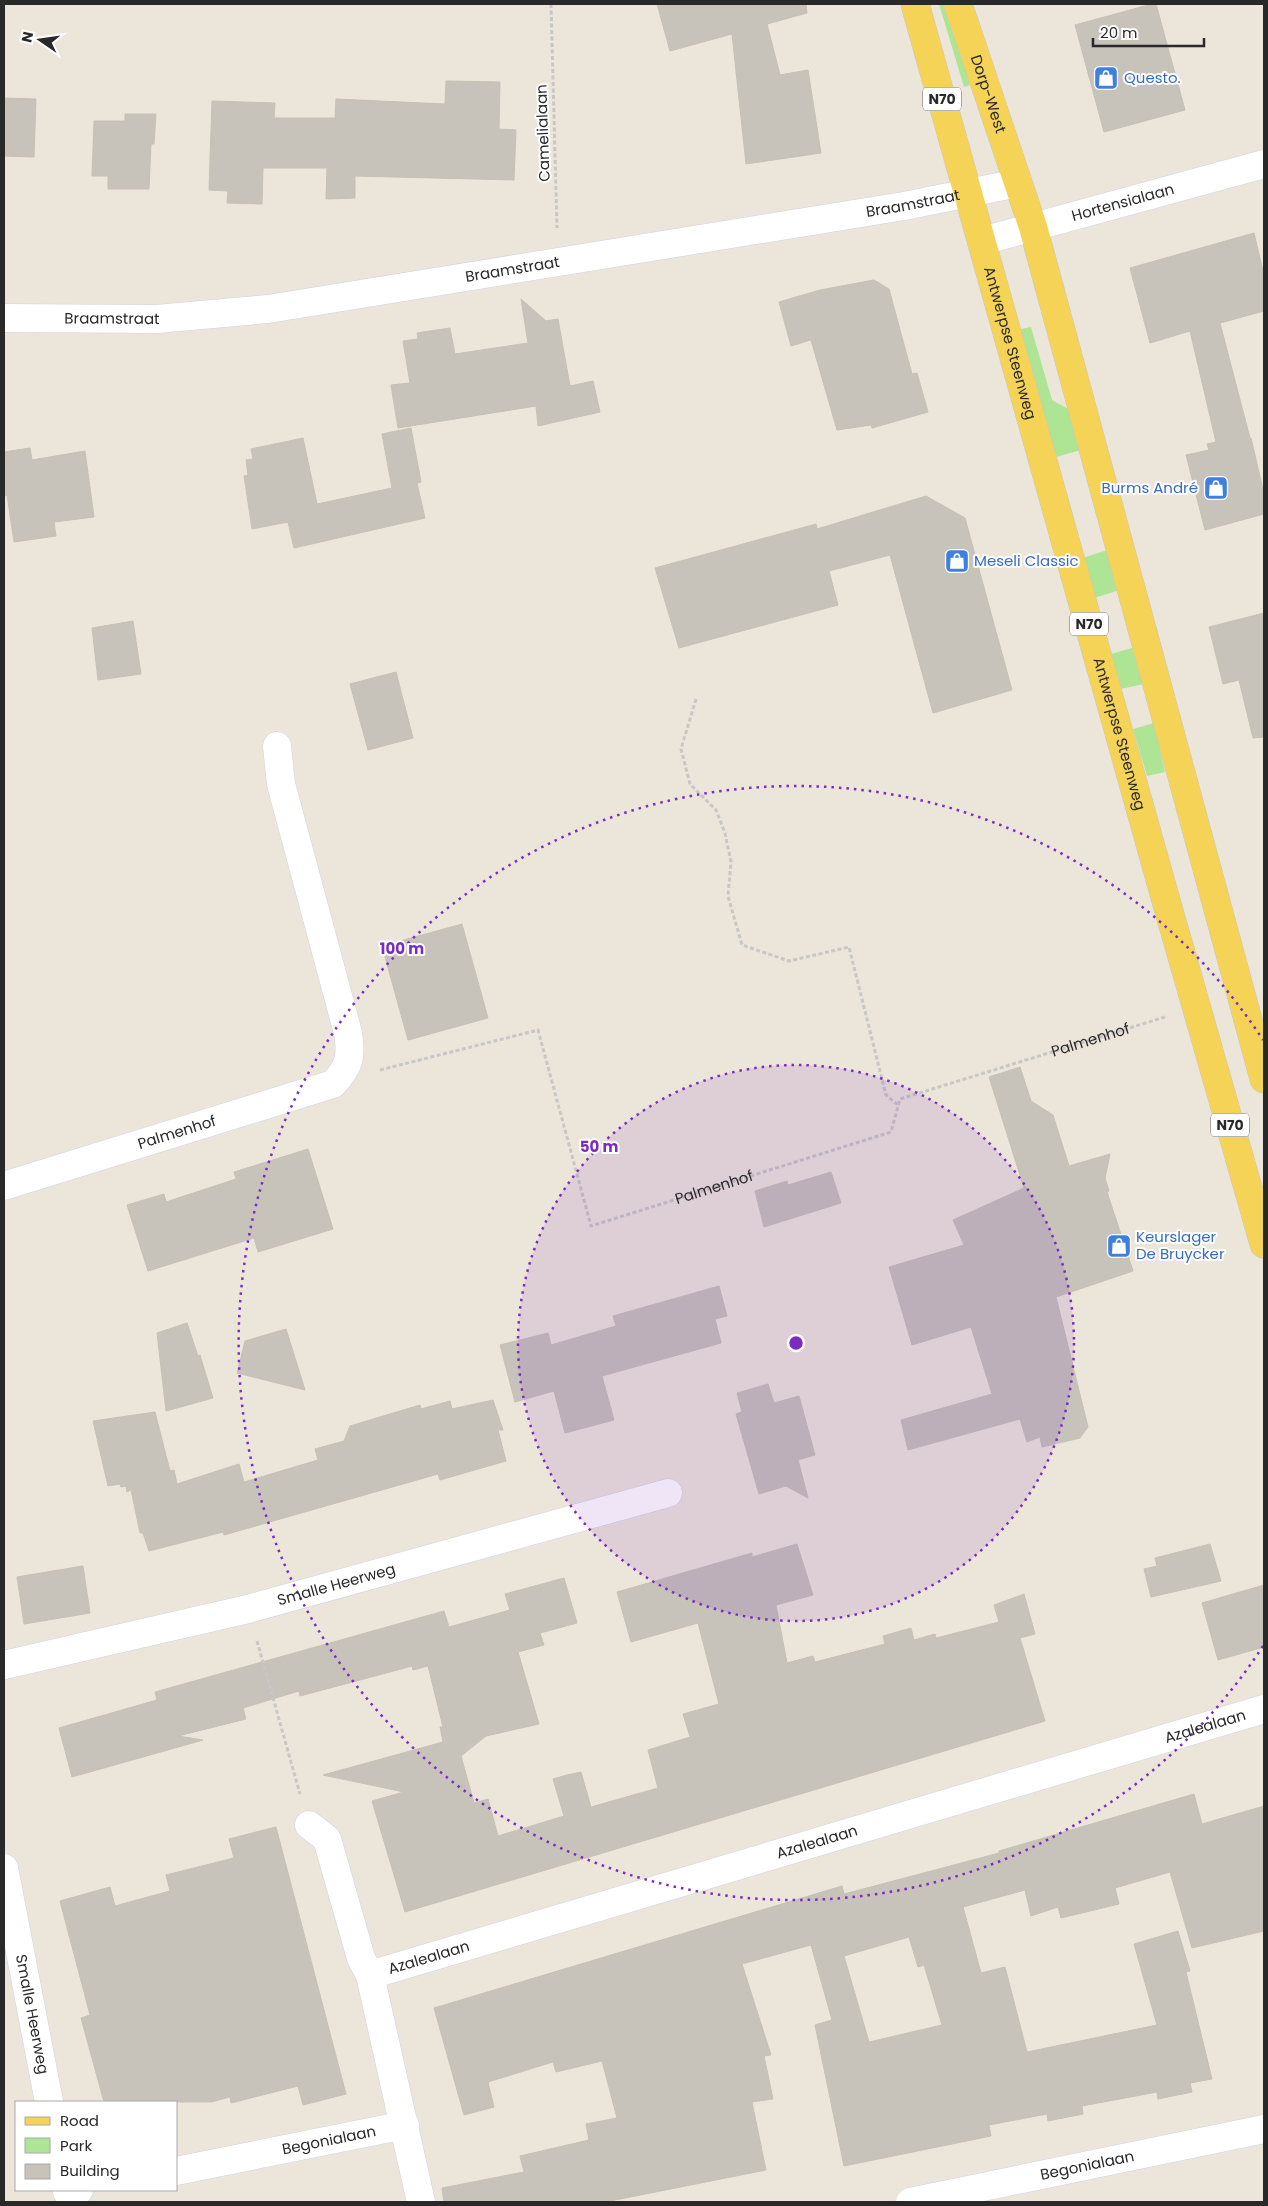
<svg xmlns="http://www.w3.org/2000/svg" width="1268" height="2206" font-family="Poppins,sans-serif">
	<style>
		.green { fill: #aee595 }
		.building { fill: #c7c2ba; stroke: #c7c1b4; fill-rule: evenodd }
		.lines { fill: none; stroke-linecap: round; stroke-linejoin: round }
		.street-casing { stroke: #d0d3e3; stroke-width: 29 }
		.secondary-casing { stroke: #d0d3e3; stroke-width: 29 }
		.primary-casing { stroke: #c7c7c7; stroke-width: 29 }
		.path { stroke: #c7c7c7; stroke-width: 3; stroke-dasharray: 4 2.5; stroke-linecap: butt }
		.street { stroke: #fff; stroke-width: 28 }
		.secondary { stroke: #fff; stroke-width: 28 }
		.primary { stroke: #f5d357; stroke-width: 28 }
		.ring { fill: none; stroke: #7b2cbf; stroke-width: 2.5; stroke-dasharray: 2.5 5 }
		.labels { text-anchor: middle; stroke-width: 4; stroke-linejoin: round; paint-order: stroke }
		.shield { fill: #fff; stroke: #696969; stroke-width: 1 }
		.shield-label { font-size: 14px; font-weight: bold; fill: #292929 }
		.shop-label { font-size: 15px; fill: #366cbe; stroke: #fff; text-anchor: start }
		.street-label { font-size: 15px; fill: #292929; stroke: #fff }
		.centre { fill: #7b2cbf; stroke: #fff; stroke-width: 2.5 }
		.ring-label { font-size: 15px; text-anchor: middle; font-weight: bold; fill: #7b2cbf; stroke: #fff; stroke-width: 4; stroke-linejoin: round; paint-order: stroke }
	</style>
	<rect width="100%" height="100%" fill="#ece5da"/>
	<path class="green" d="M 939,4 L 948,4 L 978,82 L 964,87 Z
		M 1031,327 L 1052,400 L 1074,412 L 1084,449 L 1053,458 L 1016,330 Z
		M 1111,549 L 1120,590 L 1094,598 L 1082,558 Z
		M 1135,647 L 1144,684 L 1121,689 L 1111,654 Z
		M 1154,723 L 1165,772 L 1147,776 L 1133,729 Z"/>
	<path class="building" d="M 657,4 L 806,4 L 807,13 L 767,24 L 780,75 L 808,70 L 821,153 L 746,164 L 732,34 L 670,51 Z
		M 1152,4 L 1156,4 L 1185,110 L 1104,132 L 1075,25 Z
		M 446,81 L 500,82 L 499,129 L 516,130 L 514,180 L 355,176 L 355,198 L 326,199 L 327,168 L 263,168 L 262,204 L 227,203 L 228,191 L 209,190 L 212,101 L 275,103 L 274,118 L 335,118 L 336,99 L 445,104 Z
		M 4,98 L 36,99 L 34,157 L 4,156 Z
		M 125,114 L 156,114 L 154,144 L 151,144 L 149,189 L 108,189 L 108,176 L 92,176 L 94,121 L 125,121 Z
		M 1254,233 L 1264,275 L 1264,311 L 1220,323 L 1250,438 L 1251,438 L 1264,494 L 1264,514 L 1205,530 L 1186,455 L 1209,450 L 1207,444 L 1216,442 L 1190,331 L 1150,343 L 1130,268 Z
		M 874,280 L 889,289 L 912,374 L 917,373 L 928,412 L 872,428 L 871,425 L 837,430 L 811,340 L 791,346 L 779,302 L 820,290 Z
		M 521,299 L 546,321 L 558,319 L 570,386 L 593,381 L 600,412 L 538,426 L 536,406 L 398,428 L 391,385 L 410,383 L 403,341 L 418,339 L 417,333 L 450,328 L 455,354 L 528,343 Z
		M 411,428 L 421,482 L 417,483 L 425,518 L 294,548 L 288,522 L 252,529 L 244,476 L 248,475 L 246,460 L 253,459 L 251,449 L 303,438 L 317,504 L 392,488 L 382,434 Z
		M 30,448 L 32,460 L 85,451 L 94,517 L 54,522 L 56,536 L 14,542 L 7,495 L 4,496 L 4,452 Z
		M 926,496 L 965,518 L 1012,690 L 933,713 L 890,555 L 829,571 L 838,605 L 679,648 L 655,568 L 816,524 L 817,529 Z
		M 1264,613 L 1264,737 L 1253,738 L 1239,680 L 1223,684 L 1209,627 Z
		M 133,621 L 141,674 L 98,680 L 92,628 Z
		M 396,672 L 413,738 L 368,750 L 350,684 Z
		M 462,924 L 488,1018 L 408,1040 L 382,946 Z
		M 1020,1067 L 1031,1101 L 1053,1115 L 1069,1166 L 1110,1154 L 1105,1178 L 1109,1191 L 1107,1192 L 1133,1271 L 1056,1297 L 1088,1427 L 1080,1438 L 1042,1447 L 1040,1437 L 1027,1442 L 1020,1419 L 908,1450 L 901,1420 L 992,1394 L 971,1327 L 912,1345 L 889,1267 L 964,1245 L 953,1220 L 1024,1188 L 989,1077 Z
		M 308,1149 L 333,1229 L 258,1252 L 254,1238 L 148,1271 L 127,1205 L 164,1194 L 166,1202 L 236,1179 L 234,1172 Z
		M 831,1172 L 841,1203 L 764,1227 L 755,1191 L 787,1181 L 788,1185 Z
		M 719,1286 L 727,1316 L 715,1319 L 721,1343 L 602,1376 L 614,1420 L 565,1433 L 554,1391 L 515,1402 L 500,1345 L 548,1333 L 551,1345 L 616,1326 L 613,1316 Z
		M 187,1323 L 198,1356 L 200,1355 L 213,1398 L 166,1411 L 157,1333 Z
		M 286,1329 L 305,1390 L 237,1373 L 245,1341 Z
		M 768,1384 L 774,1403 L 799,1396 L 815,1455 L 798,1460 L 808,1498 L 786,1486 L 759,1494 L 736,1414 L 742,1412 L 737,1393 Z
		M 493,1400 L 503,1430 L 498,1430 L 506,1461 L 440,1480 L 438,1474 L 224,1535 L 223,1532 L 149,1551 L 143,1533 L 140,1533 L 131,1490 L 127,1492 L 126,1486 L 121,1487 L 120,1484 L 108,1486 L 93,1421 L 155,1412 L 170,1471 L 174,1470 L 177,1484 L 239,1464 L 244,1482 L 318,1460 L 315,1449 L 344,1441 L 350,1426 L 420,1405 L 421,1409 L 450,1401 L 452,1409 Z
		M 797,1544 L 813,1595 L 776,1605 L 787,1663 L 813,1656 L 815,1662 L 885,1644 L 883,1636 L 911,1628 L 914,1640 L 935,1634 L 936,1638 L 999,1622 L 994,1605 L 1024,1594 L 1035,1634 L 1020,1638 L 1045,1721 L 405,1912 L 372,1801 L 404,1792 L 323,1775 L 443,1742 L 440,1727 L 443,1727 L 428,1666 L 413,1670 L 412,1666 L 300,1696 L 299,1691 L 243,1708 L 246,1719 L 178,1736 L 203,1740 L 72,1777 L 59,1728 L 157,1700 L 155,1692 L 444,1611 L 449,1627 L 510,1610 L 505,1594 L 564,1578 L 577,1623 L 540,1633 L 544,1645 L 518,1652 L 539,1724 L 486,1736 L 461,1756 L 474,1803 L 488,1799 L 498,1836 L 564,1816 L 553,1779 L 567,1775 L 581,1772 L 591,1807 L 658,1788 L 648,1750 L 690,1737 L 683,1714 L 719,1704 L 698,1623 L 631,1642 L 617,1592 L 752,1553 L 752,1557 Z
		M 1210,1544 L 1221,1581 L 1151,1597 L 1144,1569 L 1157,1566 L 1155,1558 Z
		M 83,1566 L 90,1613 L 24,1624 L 17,1577 Z
		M 1264,1585 L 1264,1647 L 1218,1660 L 1202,1603 Z
		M 1194,1794 L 1202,1824 L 1264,1806 L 1264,1931 L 1192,1948 L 1170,1872 L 1115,1888 L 1119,1904 L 1061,1918 L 1058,1907 L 1031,1916 L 1025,1890 L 963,1907 L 981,1973 L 1005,1967 L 1027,2052 L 1157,2025 L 1134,1944 L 1178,1931 L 1190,1971 L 1186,1972 L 1212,2079 L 1190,2083 L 1192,2092 L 1158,2099 L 1157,2092 L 1082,2106 L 1083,2114 L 1048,2121 L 1047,2114 L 989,2125 L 991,2136 L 844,2166 L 815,2025 L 832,2020 L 811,1945 L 742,1964 L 771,2055 L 764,2056 L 773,2099 L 752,2102 L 766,2170 L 605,2202 L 444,2202 L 442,2188 L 524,2172 L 520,2156 L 589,2140 L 586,2124 L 617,2118 L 602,2061 L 556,2072 L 553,2062 L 488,2082 L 494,2107 L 464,2115 L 434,2008 L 842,1886 L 844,1894 L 920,1874 L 999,1853 L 999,1851 ZM 909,1937 L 918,1967 L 924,1965 L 942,2025 L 869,2042 L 844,1956 Z
		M 276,1827 L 346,2094 L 303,2105 L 298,2086 L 231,2103 L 230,2097 L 211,2102 L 104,2102 L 81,2018 L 90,2015 L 60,1901 L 110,1887 L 115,1906 L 170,1891 L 166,1875 L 234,1858 L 229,1839 Z"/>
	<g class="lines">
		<defs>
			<g id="street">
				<path id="s2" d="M 982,241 L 1264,164"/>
				<path id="s3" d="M 4,1186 L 333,1084 C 349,1067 352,1057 348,1033 L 281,784 L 277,746"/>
				<path id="s4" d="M 4,1665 L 248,1609 L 668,1493"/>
				<path d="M 309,1825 L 327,1839 L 361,1958 L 370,1975"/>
				<path id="s5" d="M 4,1868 L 49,2102"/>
				<path id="s6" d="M 176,2171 L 405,2125"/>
				<path d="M 67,2192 L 79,2190"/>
				<path id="s7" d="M 421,2202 L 370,1975 L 1264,1709"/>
				<path id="s8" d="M 910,2202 L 1264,2129"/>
			</g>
			<g id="secondary">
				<path id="s9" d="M 4,318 L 157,319 L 268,309 L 904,206 L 1018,183"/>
			</g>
			<g id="primary">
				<path id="s10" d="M 915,4 L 1163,890 L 1264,1244"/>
				<path id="s11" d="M 958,4 L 1033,227 L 1264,1079"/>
			</g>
		</defs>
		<use href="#street" class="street-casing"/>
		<use href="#secondary" class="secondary-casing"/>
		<use href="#primary" class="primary-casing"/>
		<g class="path">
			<path d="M 551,4 L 557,228"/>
			<path d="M 696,699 L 681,749 L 690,784 L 716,810 L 725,833 L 731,862 L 728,896 L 742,945 L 789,961 L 849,947 L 886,1095 L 898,1105"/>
			<path id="s1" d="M 380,1070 L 538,1030 L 591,1226 L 891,1132 L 900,1099 L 1165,1017"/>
			<path d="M 257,1641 L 300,1794"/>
		</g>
		<use href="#street" class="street"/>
		<use href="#secondary" class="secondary"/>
		<use href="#primary" class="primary"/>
	</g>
	<circle cx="796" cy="1343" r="278" fill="#7b2cbf" fill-opacity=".12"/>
	<g class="ring">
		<circle cx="796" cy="1343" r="278"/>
		<path d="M1263 1646A557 557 0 1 1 1263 1040"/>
	</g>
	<defs>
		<symbol id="shop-square" viewBox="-11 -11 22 22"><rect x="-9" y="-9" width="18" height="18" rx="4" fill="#3f7fe0" stroke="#fff"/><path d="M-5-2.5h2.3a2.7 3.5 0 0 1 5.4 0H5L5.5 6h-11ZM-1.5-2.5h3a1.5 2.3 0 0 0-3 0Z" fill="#fff"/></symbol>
	</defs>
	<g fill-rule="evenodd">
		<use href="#shop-square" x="1092" y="64" width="28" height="28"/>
		<use href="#shop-square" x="1202" y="474" width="28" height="28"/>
		<use href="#shop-square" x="943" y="547" width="28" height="28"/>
		<use href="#shop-square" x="1105" y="1232" width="28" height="28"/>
	</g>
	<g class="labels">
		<g class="shield">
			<rect x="923" y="87.5" width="38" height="23" rx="4"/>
			<rect x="1070" y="612.5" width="38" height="23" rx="4"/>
			<rect x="1211" y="1113.5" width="38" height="23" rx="4"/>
		</g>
		<g class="shield-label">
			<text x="942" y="104">N70</text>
			<text x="1089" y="629">N70</text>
			<text x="1230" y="1130">N70</text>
		</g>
		<g class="shop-label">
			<text x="1124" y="83">Questo.</text>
			<text x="1198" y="493" text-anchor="end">Burms André</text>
			<text x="974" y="566">Meseli Classic</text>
			<text x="1136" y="1242">Keurslager<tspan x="1136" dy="17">De Bruycker</tspan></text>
		</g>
		<g class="street-label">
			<text dy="5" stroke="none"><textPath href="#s11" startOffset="95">Dorp-West</textPath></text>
			<text transform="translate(543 133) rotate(-92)" y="5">Camelialaan</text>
			<text dy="5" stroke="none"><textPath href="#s2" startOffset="146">Hortensialaan</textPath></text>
			<text dy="5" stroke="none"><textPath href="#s9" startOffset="918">Braamstraat</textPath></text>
			<text dy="5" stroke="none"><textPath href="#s9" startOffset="512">Braamstraat</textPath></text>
			<text dy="5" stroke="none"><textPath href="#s9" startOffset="108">Braamstraat</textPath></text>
			<text dy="5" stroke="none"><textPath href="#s10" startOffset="352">Antwerpse Steenweg</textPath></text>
			<text dy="5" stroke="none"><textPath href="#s10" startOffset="758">Antwerpse Steenweg</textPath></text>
			<text dy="5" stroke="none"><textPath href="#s1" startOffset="914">Palmenhof</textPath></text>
			<text dy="5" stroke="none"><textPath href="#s3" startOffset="181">Palmenhof</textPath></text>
			<text dy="5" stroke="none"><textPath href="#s1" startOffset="495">Palmenhof</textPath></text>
			<text dy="5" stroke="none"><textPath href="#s4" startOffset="342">Smalle Heerweg</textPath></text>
			<text dy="5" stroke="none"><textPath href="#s7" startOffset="1104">Azalealaan</textPath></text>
			<text dy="5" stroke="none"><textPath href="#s7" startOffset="699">Azalealaan</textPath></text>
			<text dy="5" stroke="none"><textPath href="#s7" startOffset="294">Azalealaan</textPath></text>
			<text dy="5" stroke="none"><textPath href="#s5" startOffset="149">Smalle Heerweg</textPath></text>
			<text dy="5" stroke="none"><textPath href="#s6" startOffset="156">Begonialaan</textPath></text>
			<text dy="5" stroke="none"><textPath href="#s8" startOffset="181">Begonialaan</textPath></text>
		</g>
	</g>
	<circle cx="796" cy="1343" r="8" class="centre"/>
	<g class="ring-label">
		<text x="402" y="954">100 m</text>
		<text x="599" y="1152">50 m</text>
	</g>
	<rect width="1268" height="2206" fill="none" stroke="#292929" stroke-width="10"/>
	<rect x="15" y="2101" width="162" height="90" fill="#ffffff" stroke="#a9a9a9"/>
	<rect x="25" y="2117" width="25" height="8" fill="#f5d357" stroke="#a9a9a9"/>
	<text x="60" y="2126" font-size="15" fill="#292929">Road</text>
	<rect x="25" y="2138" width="25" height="15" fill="#aee595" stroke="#a9a9a9"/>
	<text x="60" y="2151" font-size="15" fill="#292929">Park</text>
	<rect x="25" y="2164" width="25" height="15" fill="#c7c2ba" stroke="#a9a9a9"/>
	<text x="60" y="2176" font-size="15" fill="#292929">Building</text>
	<g transform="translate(40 40) rotate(283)" stroke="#ffffff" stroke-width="4" paint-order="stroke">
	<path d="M0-4L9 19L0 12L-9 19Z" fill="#292929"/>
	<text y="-8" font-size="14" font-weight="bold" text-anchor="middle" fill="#292929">N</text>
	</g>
	<path d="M1093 38v8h111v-8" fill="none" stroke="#292929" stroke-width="2.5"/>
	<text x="1100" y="38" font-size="15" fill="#292929" stroke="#ffffff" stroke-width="4" paint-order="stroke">20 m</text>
</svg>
